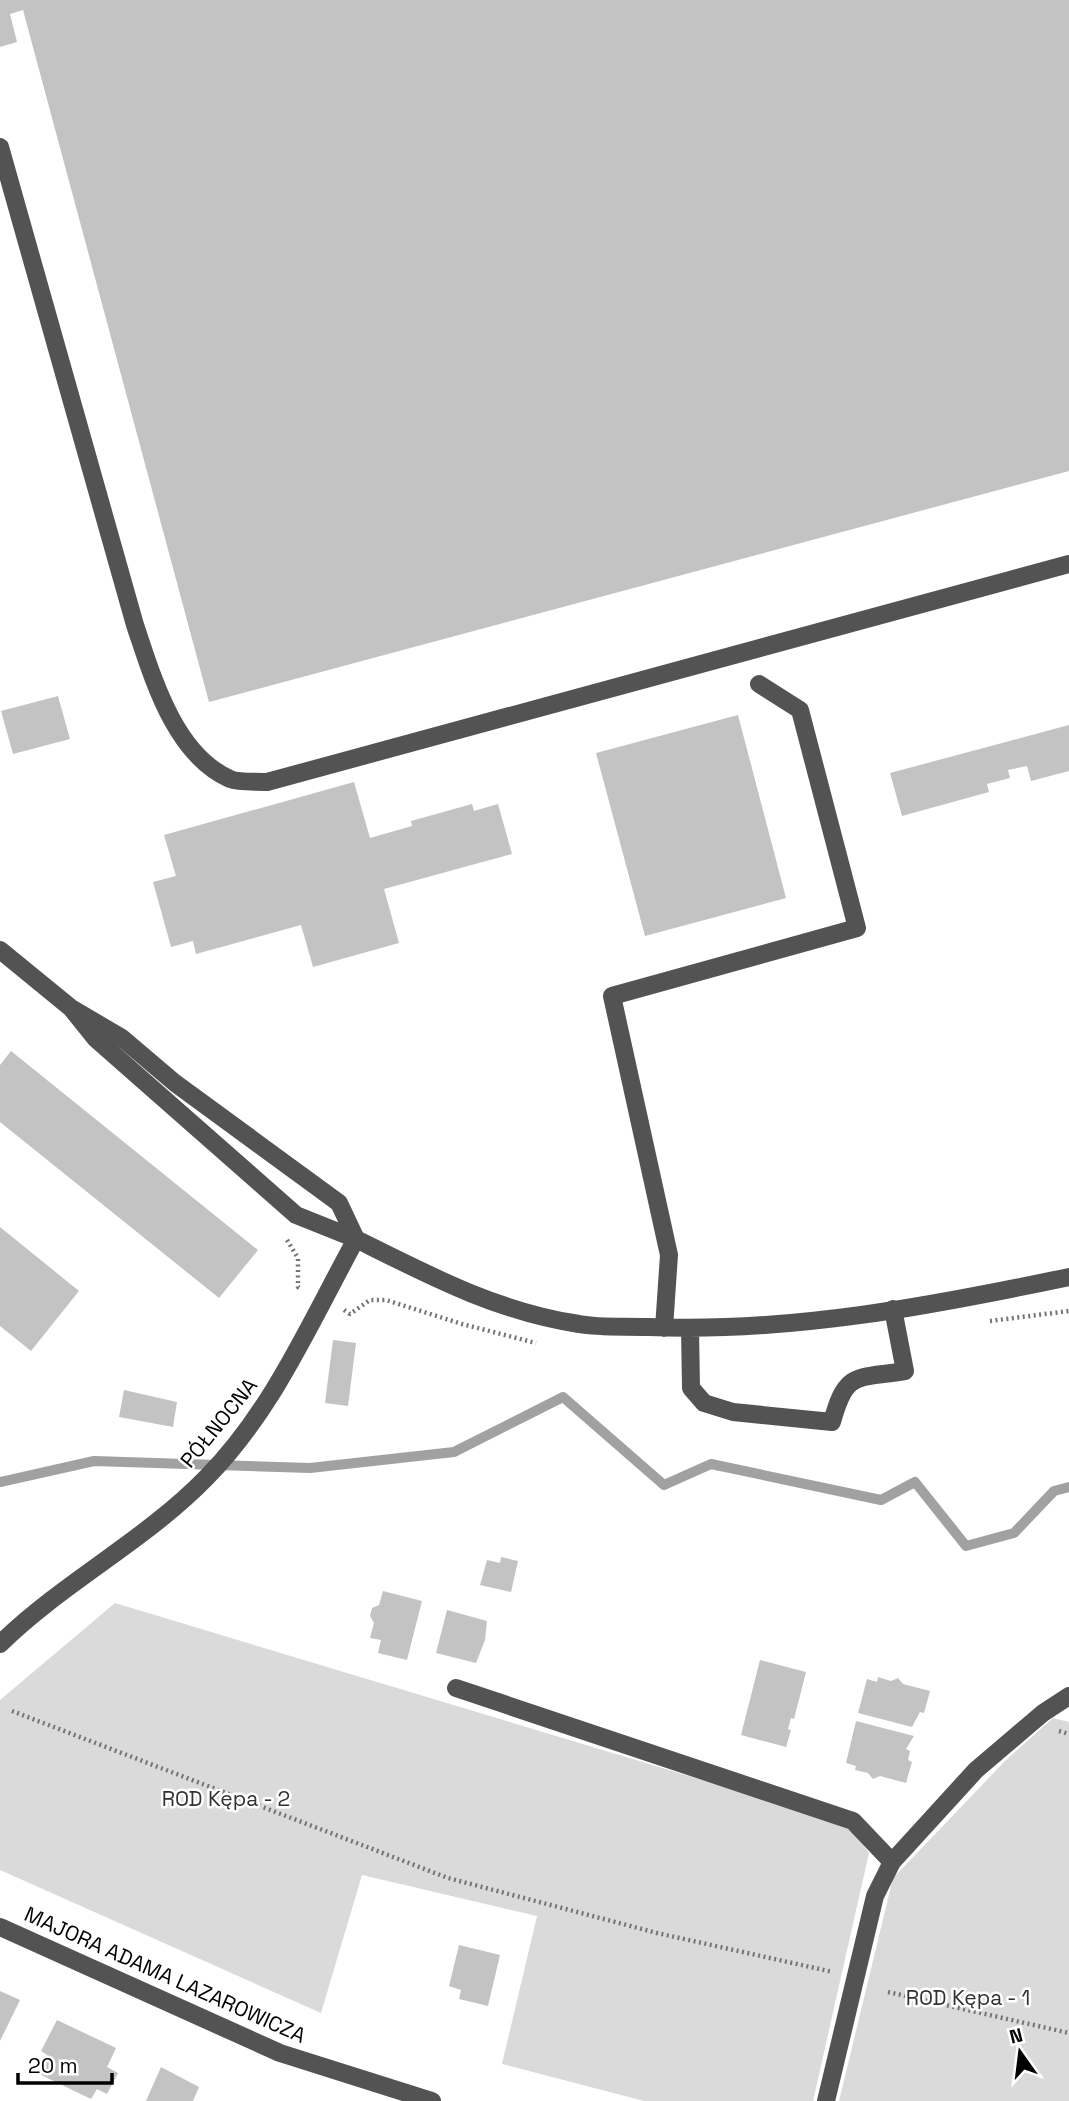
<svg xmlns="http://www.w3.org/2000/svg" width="1069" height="2101" font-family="'Space Grotesk',sans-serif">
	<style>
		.green { fill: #dadada }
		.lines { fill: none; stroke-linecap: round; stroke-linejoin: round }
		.stream { stroke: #a1a1a1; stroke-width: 10 }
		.building { fill: #c3c3c3 }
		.path { stroke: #757575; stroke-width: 4.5; stroke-dasharray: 2 3.5; stroke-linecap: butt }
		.minor { stroke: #535353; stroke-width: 18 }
		.labels { text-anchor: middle; stroke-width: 5; stroke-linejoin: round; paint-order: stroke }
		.street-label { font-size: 21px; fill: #000; stroke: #fff }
		.park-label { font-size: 21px; fill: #313131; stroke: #fff }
	</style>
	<rect width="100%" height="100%" fill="#fff"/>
	<path class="green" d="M 115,1603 L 835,1820 L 855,1833 L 869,1853 L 813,2101 L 644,2101 L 502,2064 L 537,1916 L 362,1875 L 321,2013 L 0,1870 L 0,1700 Z
		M 1053,1718 L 1069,1722 L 1069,2101 L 839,2101 L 893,1878 L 1006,1760 Z"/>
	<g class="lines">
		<path class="stream" d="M 0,1482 L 94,1461 L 310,1468 L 454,1452 L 563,1397 L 664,1485 L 711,1464 L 881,1500 L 915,1482 L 966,1546 L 1014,1533 L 1054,1491 L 1069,1487"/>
	</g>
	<path class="building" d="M 0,0 L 1069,0 L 1069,471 L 209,702 L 23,10 L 10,14 L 17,42 L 0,47 Z
		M 58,696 L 70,739 L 13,754 L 1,711 Z
		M 738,715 L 786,898 L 645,936 L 596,753 Z
		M 1069,725 L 1069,771 L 1031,781 L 1027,766 L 1008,770 L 1010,778 L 987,784 L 989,792 L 902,816 L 890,773 Z
		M 354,782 L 370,838 L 412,826 L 411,821 L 472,804 L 474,811 L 498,804 L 512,854 L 384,889 L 399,943 L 313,967 L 301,925 L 196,954 L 193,941 L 171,947 L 153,882 L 176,876 L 164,835 Z
		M 11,1051 L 258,1250 L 219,1298 L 0,1122 L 0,1065 Z
		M 0,1227 L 79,1291 L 31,1351 L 0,1326 Z
		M 333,1340 L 356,1343 L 348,1406 L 325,1403 Z
		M 124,1390 L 177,1402 L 173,1427 L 119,1417 Z
		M 501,1557 L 518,1561 L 511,1592 L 480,1585 L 487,1560 L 500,1563 Z
		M 383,1591 L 422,1601 L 407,1660 L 378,1653 L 381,1640 L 370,1638 L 374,1623 L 370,1616 L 372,1608 L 379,1605 Z
		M 447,1610 L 487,1621 L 485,1640 L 476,1663 L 436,1653 Z
		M 760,1660 L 806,1672 L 794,1719 L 791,1718 L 788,1729 L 791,1730 L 786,1747 L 741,1735 Z
		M 878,1677 L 891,1681 L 898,1678 L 903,1684 L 930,1691 L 924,1713 L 920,1712 L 912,1727 L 858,1713 L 867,1679 L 877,1682 Z
		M 856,1721 L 914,1736 L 906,1749 L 910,1751 L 908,1760 L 912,1762 L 906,1783 L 880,1776 L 873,1779 L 868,1773 L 855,1770 L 856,1766 L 846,1763 Z
		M 459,1945 L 500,1955 L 488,2006 L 459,1999 L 461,1990 L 449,1986 Z
		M 0,1991 L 20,2000 L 0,2041 Z
		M 57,2020 L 116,2048 L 107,2067 L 118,2073 L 107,2094 L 97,2089 L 91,2099 L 37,2073 L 47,2055 L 41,2051 Z
		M 161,2067 L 199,2087 L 193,2101 L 146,2101 Z"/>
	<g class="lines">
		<path class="path" d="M 287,1240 L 298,1258 L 298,1287 L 302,1289
			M 344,1310 L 350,1314 L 370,1300 L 386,1300 L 462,1324 L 536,1343
			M 990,1321 L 1069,1311
			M 12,1711 L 448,1878 L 657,1933 L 833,1972
			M 1059,1731 L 1069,1734
			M 888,1992 L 1069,2033"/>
		<path class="minor" d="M 0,147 L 135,625 C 153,678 174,754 230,779 C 240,783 256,781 267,782 L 1069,564
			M 0,950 L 71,1008 L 122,1038 L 175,1083 L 339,1203 L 356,1239 L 296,1215 L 96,1039 L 71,1008
			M 664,1328 L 669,1255 L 612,996 L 857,928 L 800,710 L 759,684
			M 690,1328 L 691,1388 L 704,1403 L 733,1412 L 832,1422 C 846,1370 856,1379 905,1371 L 893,1309
			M 0,1644 C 63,1582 145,1541 207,1477 C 273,1410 311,1321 356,1239 C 428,1275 498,1312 579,1324 C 601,1328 625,1326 648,1327 C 789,1333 931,1306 1069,1277
			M 456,1688 L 853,1821 L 892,1862
			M 0,1927 L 280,2053 L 432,2101
			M 826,2101 L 875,1896 L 892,1862 L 976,1770 L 1043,1713 L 1069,1696"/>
	</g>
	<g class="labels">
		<g class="street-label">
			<text transform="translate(219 1423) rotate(-51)" y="7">PÓŁNOCNA</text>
			<text transform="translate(165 1975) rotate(24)" y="7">MAJORA ADAMA LAZAROWICZA</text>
		</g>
		<g class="park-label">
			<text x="226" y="1806">ROD Kępa - 2</text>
			<text x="968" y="2005">ROD Kępa - 1</text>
		</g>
	</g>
	<g transform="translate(1020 2052) rotate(346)" stroke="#ffffff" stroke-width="5" paint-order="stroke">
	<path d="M0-5L12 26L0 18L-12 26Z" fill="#000000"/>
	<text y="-10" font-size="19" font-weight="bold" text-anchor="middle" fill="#000000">N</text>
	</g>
	<path d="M18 2073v10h94v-10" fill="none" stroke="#000000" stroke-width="3.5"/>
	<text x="28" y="2073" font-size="21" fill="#000000" stroke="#ffffff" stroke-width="5" paint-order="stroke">20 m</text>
</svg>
